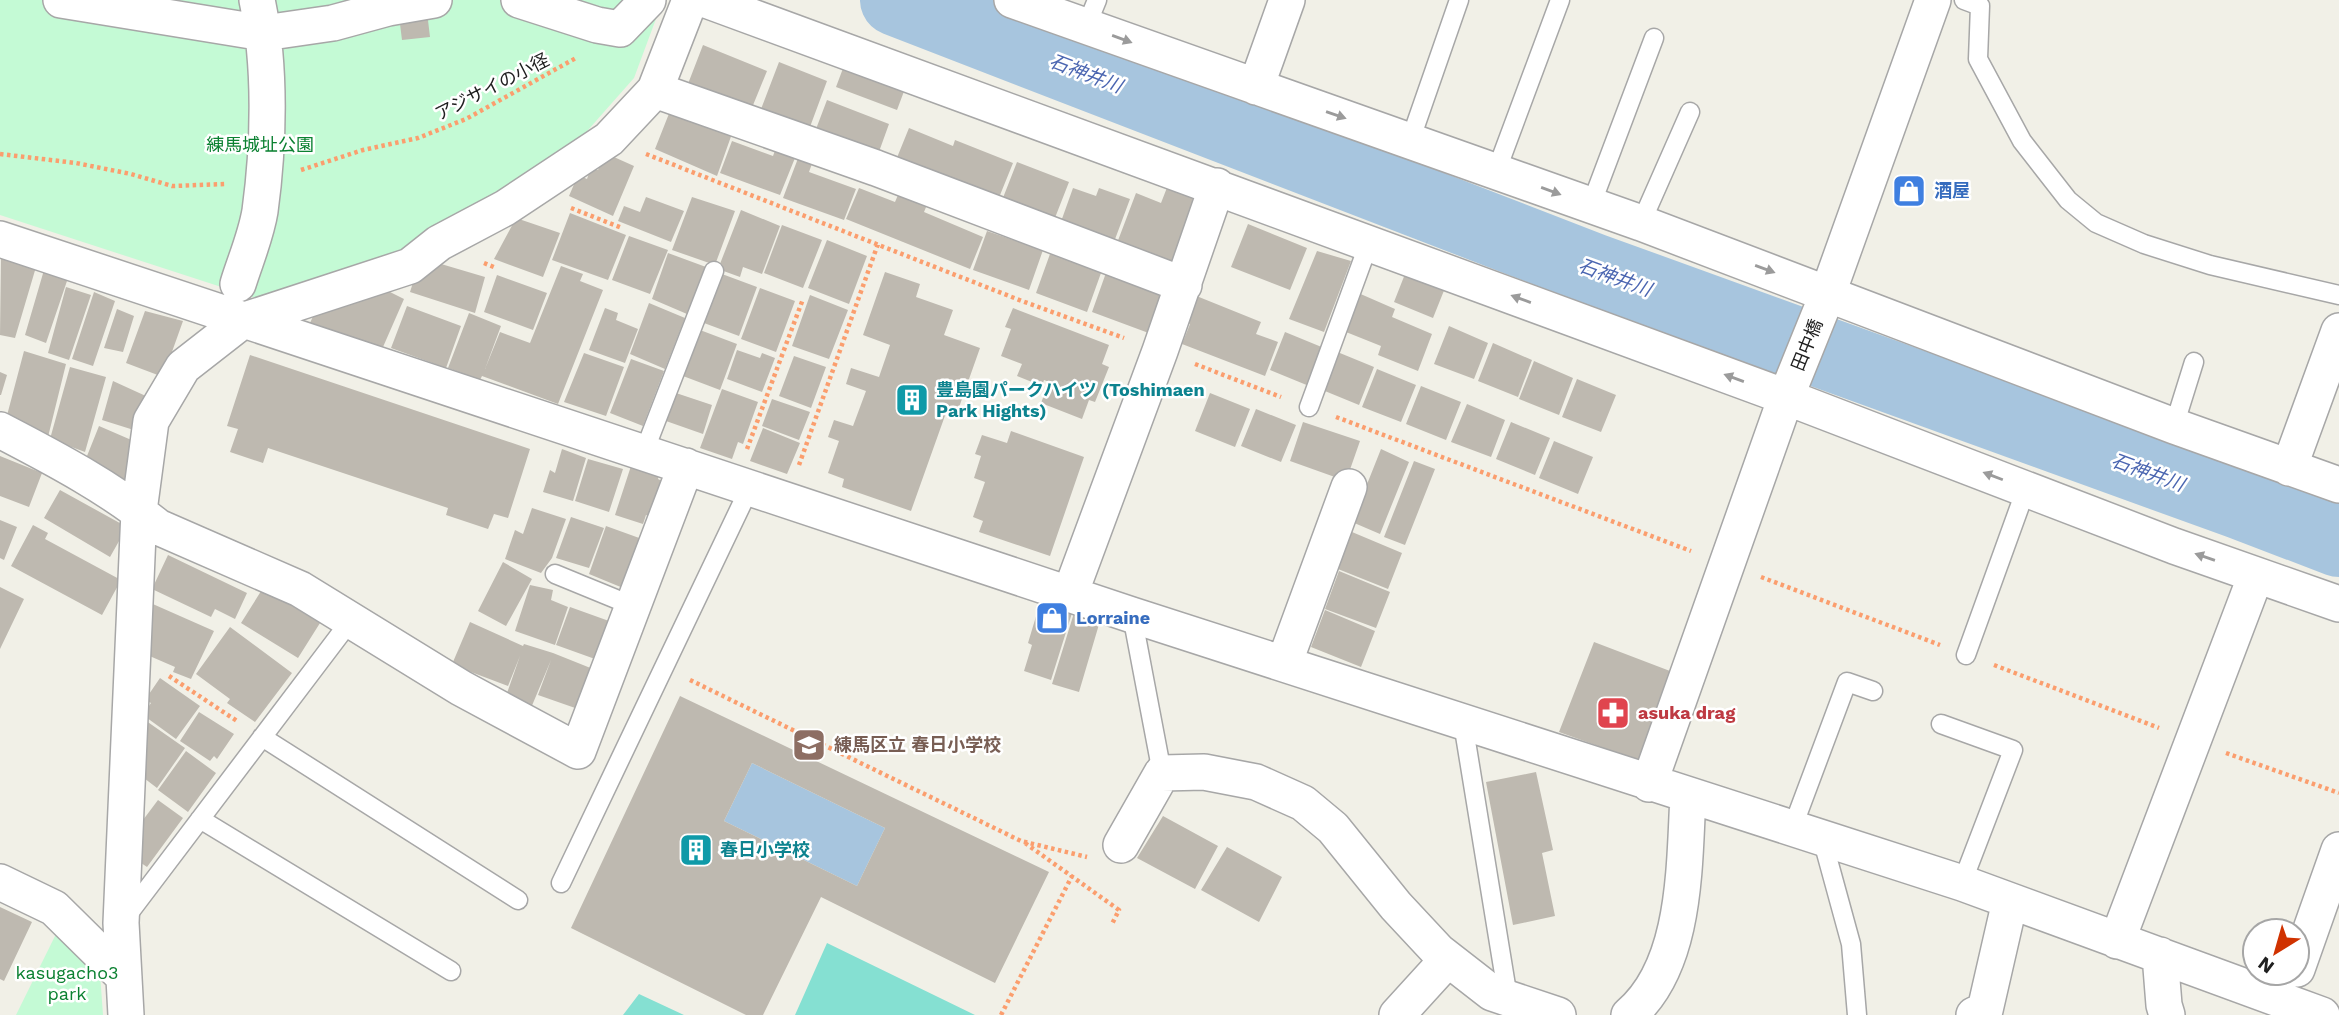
<svg xmlns="http://www.w3.org/2000/svg" width="2339" height="1015" font-family="'Work Sans','Noto Sans JP',sans-serif">
	<style>
		.park { fill: #c4fad5 }
		.pitch { fill: #85e0d2 }
		.water { fill: #a7c5de }
		.lines { fill: none; stroke-linecap: round; stroke-linejoin: round }
		.river { stroke: #a7c5de; stroke-width: 72 }
		.building { fill: #beb9b0; fill-rule: evenodd }
		.lane-casing { stroke: #a7a7a7; stroke-width: 21 }
		.street-casing { stroke: #a7a7a7; stroke-width: 38 }
		.path { stroke: #fb9e6e; stroke-width: 4.5; stroke-dasharray: 3.5 3.5; stroke-linecap: butt }
		.lane { stroke: #fff; stroke-width: 18 }
		.street { stroke: #fff; stroke-width: 35 }
		.oneway { fill: #9b9b9b }
		.labels { text-anchor: middle; stroke-width: 5; stroke-linejoin: round; paint-order: stroke }
		.street-label { font-size: 18px; fill: #202020; stroke: #fff }
		.park-label { font-size: 18px; fill: #0b8131; stroke: #fff }
		.shop-label { font-size: 18px; font-weight: bold; fill: #366cbe; stroke: #fff; text-anchor: start }
		.culture-label { font-size: 18px; font-weight: bold; fill: #0d838f; stroke: #fff; text-anchor: start }
		.health-label { font-size: 18px; font-weight: bold; fill: #be3a42; stroke: #fff; text-anchor: start }
		.education-label { font-size: 18px; font-weight: bold; fill: #785e54; stroke: #fff; text-anchor: start }
		.water-label { font-size: 19px; font-style: italic; fill: #4b66b1; stroke: #fff }
	</style>
	<rect width="100%" height="100%" fill="#f1f0e7"/>
	<path class="park" d="M 0,0 L 663,0 L 634,78 L 581,138 L 492,198 L 391,257 L 258,299 L 0,215 Z
		M 57,932 L 100,973 L 103,1015 L 16,1015 Z"/>
	<path class="pitch" d="M 827,943 L 975,1015 L 795,1015 Z
		M 639,994 L 684,1015 L 623,1015 Z"/>
	<path class="water" d="M 752,763 L 885,828 L 857,886 L 724,821 Z"/>
	<g class="lines">
		<path class="river" d="M 896,0 L 1593,269 L 2239,503 L 2339,541"/>
	</g>
	<path class="building" d="M 427,12 L 430,37 L 402,40 L 399,16 Z
		M 703,45 L 767,71 L 749,115 L 686,89 Z
		M 779,62 L 827,81 L 807,135 L 758,117 Z
		M 845,63 L 906,86 L 897,110 L 836,87 Z
		M 827,100 L 889,124 L 876,160 L 813,137 Z
		M 672,106 L 734,128 L 717,176 L 655,149 Z
		M 909,128 L 953,146 L 955,140 L 1013,163 L 996,205 L 894,165 Z
		M 732,141 L 773,156 L 777,145 L 797,153 L 780,195 L 720,173 Z
		M 605,153 L 634,166 L 613,216 L 569,196 L 578,175 L 587,179 L 591,167 L 598,170 Z
		M 800,153 L 814,158 L 809,172 L 856,189 L 844,220 L 783,198 Z
		M 1017,162 L 1069,182 L 1051,228 L 999,208 Z
		M 1168,185 L 1205,198 L 1177,273 L 1114,251 L 1136,193 L 1161,203 Z
		M 859,188 L 895,202 L 901,188 L 929,200 L 924,212 L 983,237 L 970,269 L 846,219 Z
		M 1073,188 L 1096,196 L 1099,188 L 1130,199 L 1111,250 L 1058,230 Z
		M 646,197 L 684,211 L 671,242 L 618,221 L 624,206 L 640,212 Z
		M 692,197 L 735,211 L 715,265 L 672,250 Z
		M 741,210 L 780,226 L 762,274 L 743,267 L 740,277 L 718,269 Z
		M 570,213 L 626,235 L 608,280 L 552,260 Z
		M 516,218 L 560,233 L 543,277 L 494,259 Z
		M 1248,224 L 1307,248 L 1290,290 L 1231,267 Z
		M 782,225 L 822,240 L 803,288 L 764,273 Z
		M 987,231 L 1043,250 L 1029,290 L 973,270 Z
		M 629,236 L 668,250 L 650,294 L 612,280 Z
		M 827,240 L 867,256 L 849,304 L 808,288 Z
		M 1317,251 L 1351,261 L 1324,332 L 1289,319 Z
		M 668,253 L 706,267 L 687,314 L 652,299 Z
		M 1050,254 L 1101,273 L 1087,312 L 1036,293 Z
		M 1,256 L 36,267 L 15,338 L 0,335 Z
		M 431,261 L 485,277 L 475,313 L 410,292 L 417,270 Z
		M 561,266 L 583,274 L 580,281 L 603,290 L 558,404 L 482,376 L 480,380 L 448,368 L 469,313 L 501,326 L 485,369 L 500,332 L 530,343 Z
		M 44,270 L 68,278 L 46,343 L 25,335 Z
		M 1107,270 L 1171,293 L 1154,335 L 1092,312 Z
		M 885,272 L 920,284 L 916,297 L 953,310 L 944,335 L 980,348 L 957,413 L 947,410 L 911,511 L 842,487 L 844,479 L 828,473 L 839,441 L 828,437 L 834,420 L 853,426 L 866,391 L 846,384 L 851,368 L 879,377 L 890,345 L 863,335 Z
		M 722,274 L 757,287 L 739,336 L 704,323 Z
		M 1405,274 L 1445,288 L 1433,318 L 1394,302 Z
		M 497,275 L 547,293 L 533,330 L 484,312 Z
		M 66,287 L 91,295 L 69,360 L 48,353 Z
		M 760,288 L 795,301 L 776,352 L 741,339 Z
		M 386,290 L 404,299 L 383,347 L 310,323 L 315,312 L 371,298 Z
		M 94,292 L 115,301 L 93,366 L 72,359 Z
		M 1356,292 L 1395,309 L 1392,317 L 1432,334 L 1418,371 L 1378,355 L 1381,346 L 1341,330 Z
		M 810,295 L 848,310 L 829,359 L 792,346 Z
		M 1194,295 L 1261,322 L 1256,334 L 1278,342 L 1265,376 L 1182,344 L 1190,324 L 1184,321 Z
		M 649,303 L 685,318 L 665,369 L 630,354 Z
		M 407,306 L 461,326 L 446,368 L 391,348 Z
		M 605,308 L 618,313 L 616,320 L 638,329 L 625,363 L 589,350 Z
		M 1013,308 L 1109,345 L 1102,364 L 1109,367 L 1095,402 L 1089,400 L 1082,419 L 1041,403 L 1049,382 L 1044,380 L 1042,386 L 1017,376 L 1022,364 L 1001,356 L 1011,329 L 1005,327 Z
		M 117,309 L 134,316 L 123,352 L 104,348 Z
		M 145,311 L 183,321 L 163,377 L 126,363 Z
		M 1449,326 L 1488,343 L 1474,379 L 1434,364 Z
		M 700,330 L 737,344 L 720,390 L 683,376 Z
		M 1285,332 L 1324,348 L 1309,386 L 1270,370 Z
		M 1493,343 L 1532,360 L 1518,397 L 1478,381 Z
		M 737,350 L 760,358 L 762,353 L 775,358 L 762,392 L 727,379 Z
		M 24,351 L 66,364 L 48,437 L 5,423 Z
		M 1335,351 L 1374,367 L 1359,405 L 1320,389 Z
		M 584,353 L 624,367 L 606,416 L 564,402 Z
		M 250,355 L 530,449 L 508,518 L 494,514 L 488,529 L 446,515 L 448,508 L 268,448 L 263,463 L 230,452 L 238,429 L 227,426 Z
		M 794,356 L 826,367 L 811,408 L 779,396 Z
		M 631,359 L 664,371 L 643,426 L 610,413 Z
		M 1534,361 L 1573,378 L 1559,415 L 1519,399 Z
		M 70,367 L 106,377 L 85,452 L 50,439 Z
		M 1377,369 L 1416,385 L 1401,422 L 1362,407 Z
		M 0,372 L 7,375 L 1,395 L 0,395 Z
		M 1577,379 L 1616,395 L 1601,432 L 1562,417 Z
		M 113,381 L 148,397 L 137,431 L 102,420 Z
		M 1421,386 L 1461,402 L 1446,440 L 1406,424 Z
		M 722,389 L 758,402 L 743,444 L 738,442 L 732,459 L 700,448 Z
		M 676,393 L 712,405 L 703,434 L 666,421 Z
		M 1210,393 L 1250,409 L 1235,447 L 1195,431 Z
		M 772,399 L 810,412 L 799,440 L 762,426 Z
		M 1467,404 L 1505,420 L 1491,457 L 1451,442 Z
		M 1256,409 L 1296,425 L 1281,462 L 1241,446 Z
		M 1303,422 L 1360,441 L 1346,481 L 1290,461 Z
		M 1511,422 L 1550,438 L 1535,475 L 1496,459 Z
		M 99,426 L 136,442 L 126,484 L 85,461 Z
		M 763,428 L 800,443 L 787,474 L 750,461 Z
		M 1011,431 L 1084,457 L 1050,556 L 979,532 L 983,521 L 973,517 L 985,482 L 974,478 L 981,456 L 975,454 L 982,435 L 1007,443 Z
		M 1554,441 L 1593,457 L 1578,494 L 1539,478 Z
		M 562,449 L 586,458 L 573,501 L 543,492 L 550,470 L 555,473 Z
		M 1381,449 L 1409,462 L 1380,534 L 1352,522 Z
		M 0,456 L 42,473 L 29,507 L 0,496 Z
		M 588,459 L 623,469 L 609,512 L 575,501 Z
		M 1414,461 L 1435,469 L 1405,545 L 1384,537 Z
		M 631,466 L 659,475 L 658,479 L 662,481 L 650,517 L 646,515 L 643,524 L 615,515 Z
		M 60,490 L 127,527 L 110,557 L 44,518 Z
		M 532,508 L 566,519 L 552,558 L 541,573 L 505,559 L 515,530 L 523,534 Z
		M 571,517 L 604,528 L 589,568 L 556,558 Z
		M 0,520 L 17,527 L 4,560 L 0,558 Z
		M 33,525 L 48,533 L 45,539 L 121,580 L 102,615 L 11,566 Z
		M 606,526 L 642,539 L 623,588 L 589,574 Z
		M 1352,532 L 1402,553 L 1388,589 L 1338,569 Z
		M 168,555 L 247,593 L 235,619 L 215,609 L 211,617 L 152,589 Z
		M 503,562 L 532,579 L 506,626 L 478,611 Z
		M 1339,571 L 1390,592 L 1376,628 L 1325,609 Z
		M 530,585 L 553,590 L 551,600 L 568,607 L 555,645 L 515,631 Z
		M 0,587 L 24,599 L 0,649 Z
		M 263,588 L 320,623 L 298,658 L 241,623 Z
		M 146,601 L 214,631 L 191,679 L 173,672 L 175,667 L 145,654 Z
		M 1040,603 L 1072,613 L 1051,680 L 1024,671 L 1032,645 L 1028,643 Z
		M 570,607 L 609,621 L 595,659 L 556,645 Z
		M 1325,610 L 1375,631 L 1361,667 L 1311,647 Z
		M 1074,613 L 1100,621 L 1079,692 L 1052,684 Z
		M 470,622 L 523,646 L 524,644 L 553,653 L 593,669 L 578,709 L 538,695 L 551,660 L 531,708 L 506,696 L 520,656 L 508,686 L 463,669 L 453,662 Z
		M 230,627 L 292,673 L 255,722 L 227,703 L 230,699 L 196,674 Z
		M 1594,642 L 1670,671 L 1640,761 L 1559,732 Z
		M 160,678 L 200,706 L 176,739 L 143,715 L 151,703 L 145,700 Z
		M 680,696 L 1049,872 L 995,983 L 821,897 L 763,1015 L 746,1015 L 571,928 ZM 752,763 L 885,828 L 857,886 L 724,821 Z
		M 199,712 L 234,734 L 217,759 L 214,756 L 210,761 L 180,741 Z
		M 142,718 L 185,748 L 157,788 L 140,775 Z
		M 186,751 L 216,773 L 188,812 L 158,790 Z
		M 1536,772 L 1553,850 L 1542,853 L 1555,916 L 1513,925 L 1486,782 Z
		M 158,800 L 183,818 L 147,867 L 131,856 L 134,832 Z
		M 1163,816 L 1218,846 L 1195,889 L 1137,858 Z
		M 1227,847 L 1282,877 L 1259,922 L 1201,890 Z
		M 0,907 L 32,922 L 4,981 L 0,979 Z"/>
	<g class="lines">
		<defs>
			<path id="lane" d="M 1964,0 L 1980,6 L 1978,59 L 2022,141 L 2068,200 L 2096,223 L 2144,244 L 2210,265 L 2339,295
				M 1086,27 L 1097,0
				M 1410,141 L 1459,0
				M 1496,172 L 1560,0
				M 1591,205 L 1654,38
				M 1641,223 L 1690,112
				M 1309,407 L 1369,243
				M 2174,426 L 2194,362
				M 644,452 L 714,271
				M 555,574 L 633,606
				M 1132,615 L 1162,773
				M 1966,655 L 2026,489
				M 1463,723 L 1508,998
				M 1941,724 L 2013,750 L 1962,883
				M 262,737 L 518,900
				M 200,819 L 451,971
				M 1792,829 L 1847,682 L 1873,691
				M 1822,838 L 1851,944 L 1857,1015
				M 561,883 L 750,487
				M 126,917 L 351,620"/>
			<path id="street" d="M 61,0 L 264,33 L 333,23 L 388,8 L 434,0
				M 519,0 L 597,25 L 620,29 L 648,0
				M 706,0 L 1786,397 L 2174,546 L 2339,604
				M 1012,0 L 1641,223 L 2174,426 L 2339,485
				M 1256,87 L 1287,0
				M 655,90 L 876,168 L 1184,285
				M 0,239 L 1132,615 L 1962,883 L 2322,1015
				M 238,284 C 245,261 256,236 260,211 C 269,145 271,65 257,0
				M 0,430 C 54,458 111,488 158,527 L 300,589 L 461,688 L 578,751 L 686,466
				M 2289,468 L 2339,331
				M 1070,594 L 1160,351 L 1217,186
				M 1284,664 L 1349,487
				M 1649,784 L 1786,397 L 1828,293 L 1933,0
				M 1121,845 L 1162,773 L 1204,772 L 1256,782 L 1303,803 L 1333,828 L 1396,906 L 1438,951 L 1492,993 L 1558,1015
				M 0,882 L 54,908 L 124,977
				M 2117,941 L 2256,575
				M 2160,955 L 2164,1005 L 2167,1015
				M 2297,969 L 2339,850
				M 126,1015 L 121,923 L 139,511 L 151,421 L 183,367 L 242,321 L 410,266 L 439,243 L 505,208 L 609,139 L 655,90 L 690,0
				M 1397,1015 L 1448,959
				M 1629,1015 C 1687,966 1684,865 1688,796
				M 1974,1015 L 1985,1010 L 2010,901"/>
		</defs>
		<use href="#lane" class="lane-casing"/>
		<use href="#street" class="street-casing"/>
		<path class="path" d="M 0,154 L 76,163 L 131,174 L 172,186 L 227,184
			M 646,154 L 1022,301 L 1124,338
			M 301,170 L 363,150 L 418,138 L 466,119 L 576,58
			M 571,208 L 622,228
			M 484,263 L 496,268
			M 1195,364 L 1281,397
			M 1336,417 L 1691,551
			M 747,449 L 803,299
			M 799,465 L 878,244
			M 1761,577 L 1940,645
			M 1994,665 L 2159,728
			M 169,676 L 237,721
			M 690,680 L 1021,841 L 1087,857
			M 2226,753 L 2339,793
			M 1025,843 L 1119,910 L 1112,924
			M 1001,1015 L 1072,876"/>
		<use href="#lane" class="lane"/>
		<use href="#street" class="street"/>
	</g>
	<defs><path id="oneway-solid" d="M-6-.8H1V-3.2L6.5 0L1 3.2V.8H-6Z" transform="scale(1.75)"/></defs>
	<g class="oneway">
		<use href="#oneway-solid" transform="translate(1122 39) rotate(20)"/>
		<use href="#oneway-solid" transform="translate(1336 115) rotate(19)"/>
		<use href="#oneway-solid" transform="translate(1551 191) rotate(20)"/>
		<use href="#oneway-solid" transform="translate(1765 269) rotate(20)"/>
		<use href="#oneway-solid" transform="translate(1521 299) rotate(-160)"/>
		<use href="#oneway-solid" transform="translate(1734 378) rotate(-160)"/>
		<use href="#oneway-solid" transform="translate(1993 476) rotate(-159)"/>
		<use href="#oneway-solid" transform="translate(2205 557) rotate(-161)"/>
	</g>
	<defs>
		<symbol id="shop-square" viewBox="-11 -11 22 22"><rect x="-9" y="-9" width="18" height="18" rx="4" fill="#3f7fe0" stroke="#fff"/><path d="M-5-2.5h2.3a2.7 3.5 0 0 1 5.4 0H5L5.5 6h-11ZM-1.5-2.5h3a1.5 2.3 0 0 0-3 0Z" fill="#fff"/></symbol>
		<symbol id="building-square" viewBox="-11 -11 22 22"><rect x="-9" y="-9" width="18" height="18" rx="4" fill="#0f9aa8" stroke="#fff"/><path d="M-4-6H4V6H1V3H-1V6H-4ZM-2.5-4.3h1.7v1.8h-1.7ZM.8-4.3h1.7v1.8H.8ZM-2.5-1h1.7V.8h-1.7ZM.8-1h1.7V.8H.8Z" fill="#fff"/></symbol>
		<symbol id="pharmacy-square" viewBox="-11 -11 22 22"><rect x="-9" y="-9" width="18" height="18" rx="4" fill="#e0444e" stroke="#fff"/><path d="M-2-6h4v4h4v4h-4v4h-4v-4h-4v-4h4Z" fill="#fff"/></symbol>
		<symbol id="school-square" viewBox="-11 -11 22 22"><rect x="-9" y="-9" width="18" height="18" rx="4" fill="#8d6e63" stroke="#fff"/><path d="M0-5L7-2L0 1L-7-2ZM-4 1L0 2.5L4 1V4Q0 6-4 4Z" fill="#fff"/></symbol>
	</defs>
	<g fill-rule="evenodd">
		<use href="#shop-square" x="1890" y="172" width="38" height="38"/>
		<use href="#building-square" x="893" y="381" width="38" height="38"/>
		<use href="#shop-square" x="1033" y="599" width="38" height="38"/>
		<use href="#pharmacy-square" x="1594" y="694" width="38" height="38"/>
		<use href="#school-square" x="790" y="726" width="38" height="38"/>
		<use href="#building-square" x="677" y="831" width="38" height="38"/>
	</g>
	<g class="labels">
		<g class="street-label">
			<text transform="translate(492 87) rotate(-27)" y="6">アジサイの小径</text>
			<text transform="translate(1807 345) rotate(-68)" y="6">田中橋</text>
		</g>
		<g class="park-label">
			<text x="260" y="151">練馬城址公園</text>
			<text x="67" y="979">kasugacho3<tspan x="67" dy="21">park</tspan></text>
		</g>
		<g class="shop-label">
			<text x="1934" y="197">酒屋</text>
			<text x="1076" y="624">Lorraine</text>
		</g>
		<g class="culture-label">
			<text x="936" y="396">豊島園パークハイツ (Toshimaen<tspan x="936" dy="21">Park Hights)</tspan></text>
			<text x="720" y="856">春日小学校</text>
		</g>
		<g class="health-label">
			<text x="1638" y="719">asuka drag</text>
		</g>
		<g class="education-label">
			<text x="834" y="751">練馬区立 春日小学校</text>
		</g>
		<g class="water-label">
			<text transform="translate(1086 73) rotate(21)" y="7">石神井川</text>
			<text transform="translate(1615 277) rotate(20)" y="7">石神井川</text>
			<text transform="translate(2148 472) rotate(20)" y="7">石神井川</text>
		</g>
	</g>
	<g transform="translate(2276 952) rotate(217)"><circle r="33" fill="#ffffff" stroke="#a6a6a6" stroke-width="2"/>
	<path d="M0-5L12 26L0 18L-12 26Z" fill="#d03200"/>
	<text y="-10" font-size="19" font-weight="bold" text-anchor="middle" fill="#202020">N</text>
	</g>
</svg>
